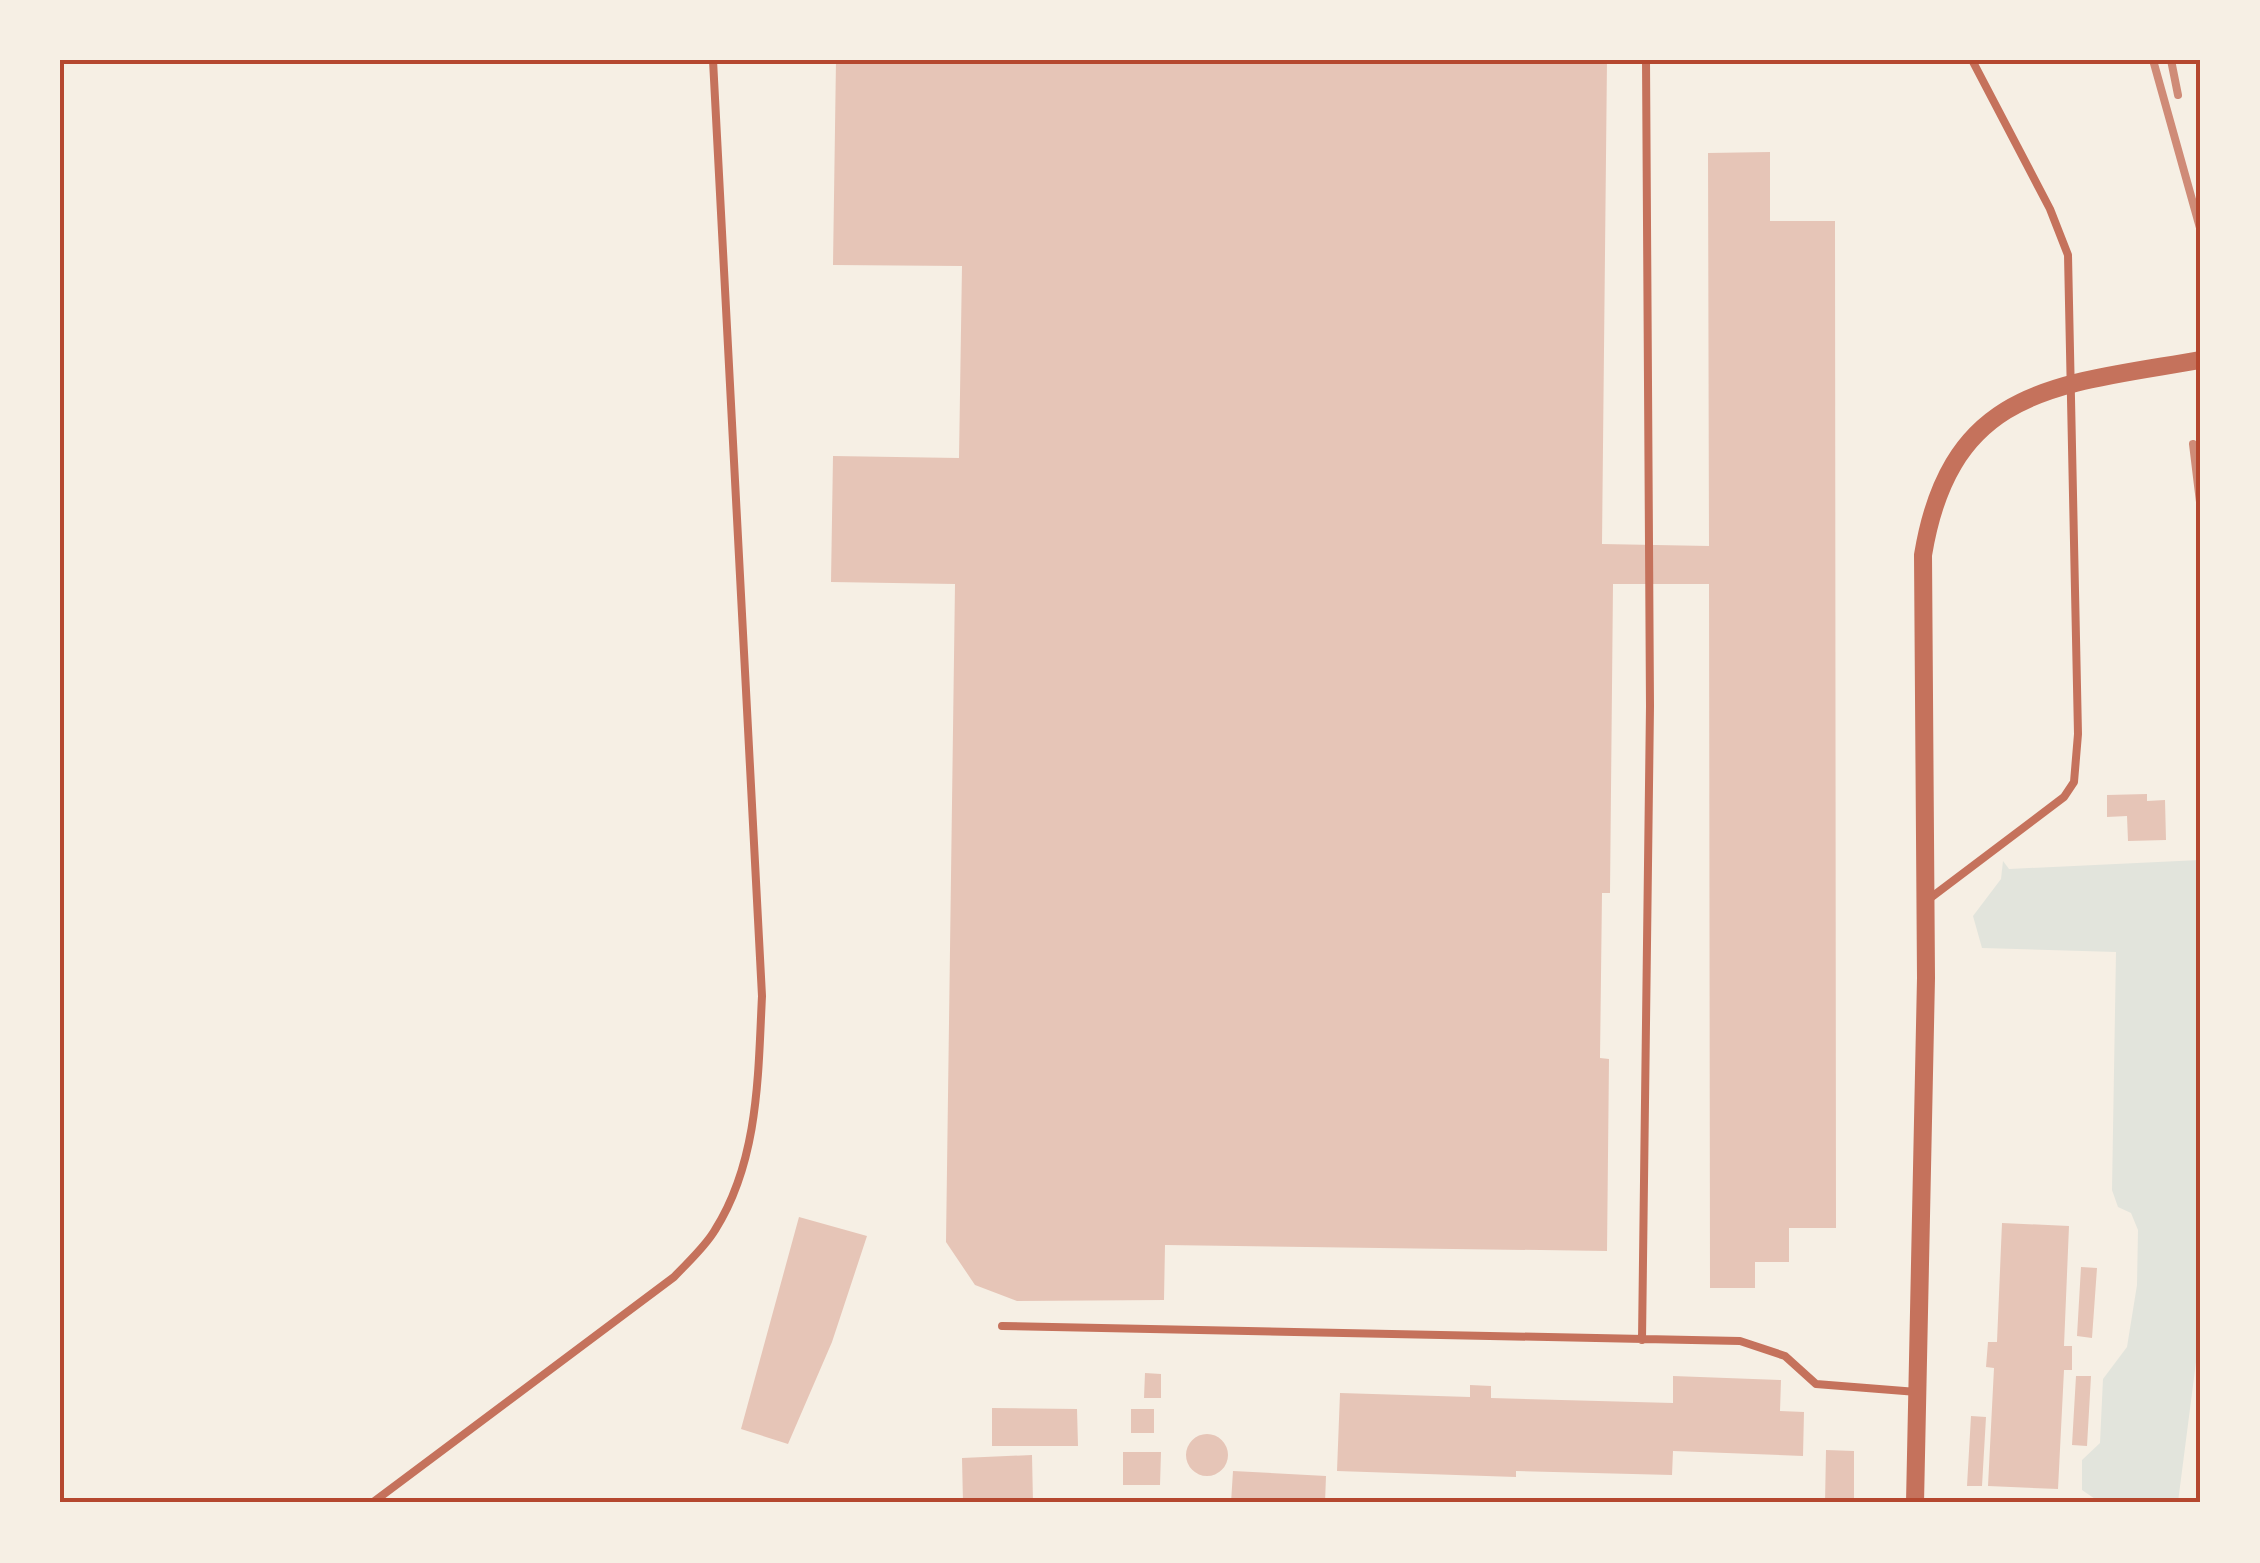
<svg xmlns="http://www.w3.org/2000/svg" width="2260" height="1563" font-family="'Source Sans 3',sans-serif">
	<style>
		.green { fill: #e2e4dc }
		.building { fill: #e6c5b7 }
		.lines { fill: none; stroke-linecap: round; stroke-linejoin: round }
		.service { stroke: #c5725c; stroke-width: 8 }
		.tertiary { stroke: #c5725c; stroke-width: 18 }
		.rail { stroke: #cf8b77; stroke-width: 8 }
		.neatline { fill: none; stroke: #b5482f; stroke-width: 4 }
	</style>
	<rect width="100%" height="100%" fill="#f6efe4"/>
	<path class="green" d="M 2200,860 L 2200,1331 L 2178,1502 L 2101,1503 L 2082,1490 L 2082,1460 L 2100,1443 L 2103,1379 L 2127,1347 L 2137,1285 L 2138,1230 L 2131,1213 L 2118,1207 L 2112,1190 L 2116,952 L 1982,948 L 1973,916 L 2001,879 L 2003,861 L 2009,869 Z"/>
	<path class="building" d="M 836,60 L 1607,60 L 1602,544 L 1709,546 L 1708,153 L 1770,152 L 1770,221 L 1835,221 L 1836,1228 L 1789,1228 L 1789,1262 L 1755,1262 L 1755,1288 L 1710,1288 L 1709,584 L 1613,584 L 1610,893 L 1602,893 L 1600,1058 L 1609,1059 L 1607,1251 L 1165,1245 L 1164,1300 L 1017,1301 L 975,1285 L 946,1242 L 955,584 L 831,582 L 833,456 L 959,458 L 962,266 L 833,265 Z
		M 2147,794 L 2147,801 L 2165,800 L 2166,840 L 2128,841 L 2127,816 L 2107,817 L 2107,795 Z
		M 799,1217 L 867,1236 L 832,1342 L 788,1444 L 741,1429 Z
		M 2002,1223 L 2069,1226 L 2064,1346 L 2072,1346 L 2072,1370 L 2064,1370 L 2058,1489 L 1988,1486 L 1994,1368 L 1986,1367 L 1988,1342 L 1997,1342 Z
		M 2081,1267 L 2097,1268 L 2092,1338 L 2077,1336 Z
		M 1145,1373 L 1161,1374 L 1161,1398 L 1144,1398 Z
		M 1673,1376 L 1781,1380 L 1780,1411 L 1804,1412 L 1803,1456 L 1673,1451 L 1672,1475 L 1516,1471 L 1516,1477 L 1337,1471 L 1340,1393 L 1470,1397 L 1470,1385 L 1491,1386 L 1491,1398 L 1673,1403 Z
		M 2076,1376 L 2091,1376 L 2087,1446 L 2072,1445 Z
		M 992,1408 L 1077,1409 L 1078,1446 L 992,1446 Z
		M 1131,1409 L 1154,1409 L 1154,1433 L 1131,1433 Z
		M 1971,1416 L 1986,1417 L 1982,1486 L 1967,1486 Z
		M1186 1455a21 21 0 1 1 42 0a21 21 0 1 1-42 0Z
		M 1826,1450 L 1854,1451 L 1854,1503 L 1825,1503 Z
		M 1123,1452 L 1161,1452 L 1160,1485 L 1123,1485 Z
		M 1032,1455 L 1033,1503 L 963,1503 L 962,1458 Z
		M 1233,1471 L 1326,1476 L 1325,1503 L 1231,1503 Z"/>
	<g class="lines">
		<path class="service" d="M 1929,899 L 2064,797 L 2074,782 L 2078,734 L 2068,255 L 2050,209 L 1972,60
			M 1002,1326 L 1740,1341 L 1785,1356 L 1816,1384 L 1917,1392
			M 1642,1340 L 1650,706 L 1646,60
			M 372,1503 L 674,1277 C 688,1262 705,1247 715,1230 C 759,1160 758,1075 762,996 L 713,60"/>
		<path class="tertiary" d="M 1915,1503 L 1926,978 L 1923,555 C 1951,386 2057,385 2200,360"/>
		<path class="rail" d="M 2153,60 L 2200,228
			M 2171,60 L 2178,95
			M 2193,444 L 2200,502"/>
	</g>
	<rect width="2260" height="1563" fill="none" stroke="#f6efe4" stroke-width="125"/>
	<rect x="62" y="62" width="2136" height="1438" class="neatline"/>
</svg>
